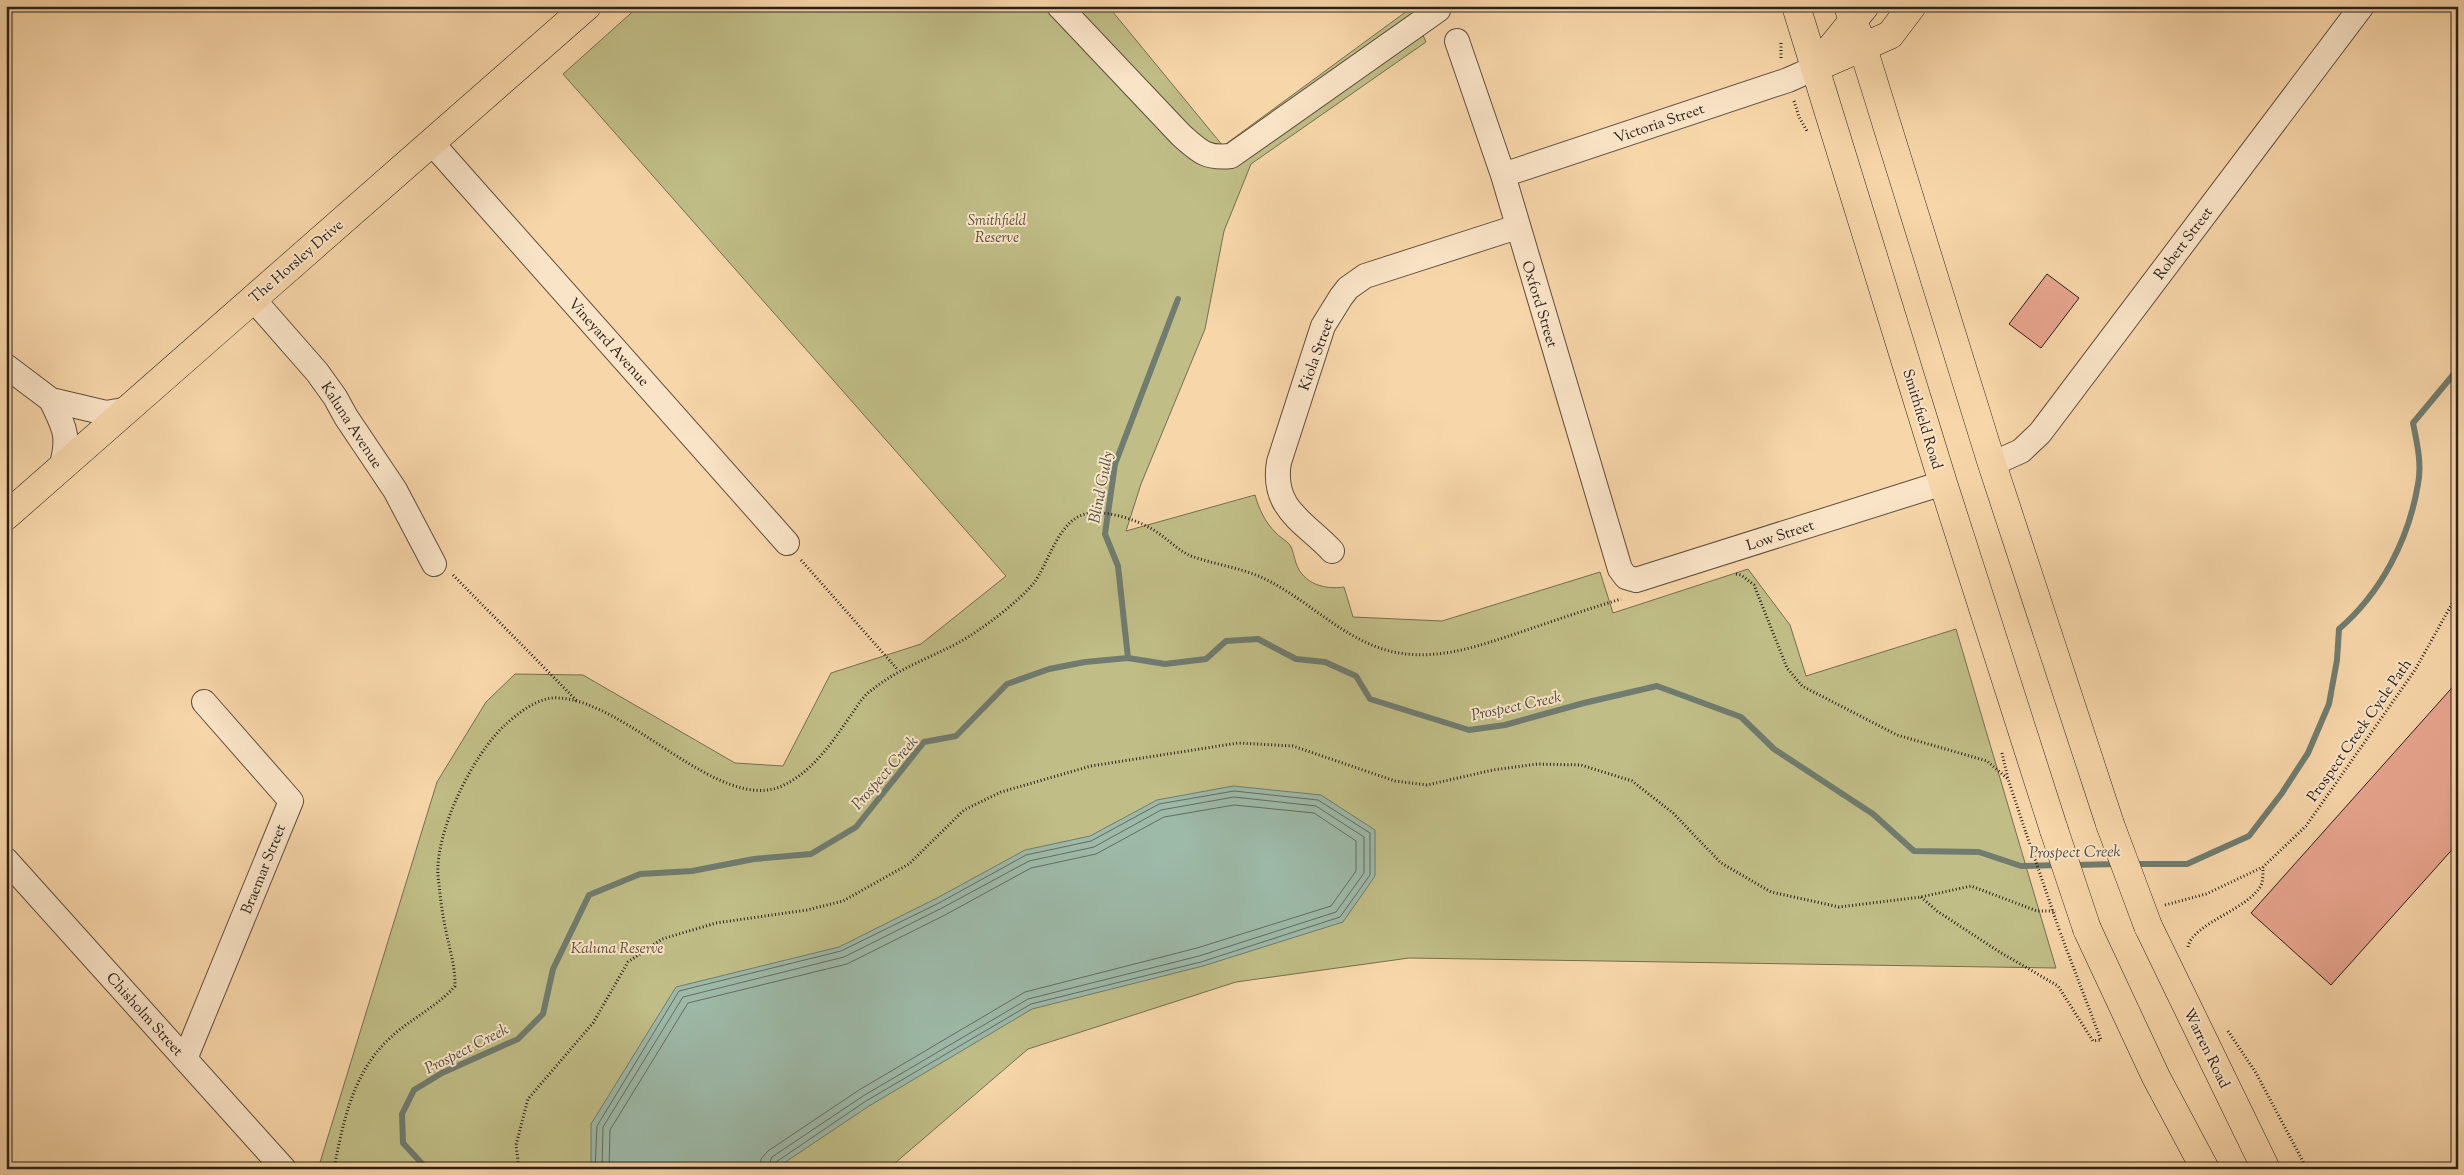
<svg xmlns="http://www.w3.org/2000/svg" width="2464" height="1175" font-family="'Sorts Mill Goudy',serif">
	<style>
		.green { fill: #c0bd86; stroke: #766e50 }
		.water { fill: #9db9a8; stroke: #6f7c6f }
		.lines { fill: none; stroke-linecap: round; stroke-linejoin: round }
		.shore { stroke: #646c61; stroke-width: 1 }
		.stream { stroke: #6f7c6f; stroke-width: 6 }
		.building { fill: #e8a58f; stroke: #2b201a }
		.minor-casing { stroke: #5e4e3e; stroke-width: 26 }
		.major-casing { stroke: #2b201a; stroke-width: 29 }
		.highway-casing { stroke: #2b201a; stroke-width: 29 }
		.path { stroke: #2b201a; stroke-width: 3; stroke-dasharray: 1 2.5; stroke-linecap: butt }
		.minor { stroke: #fae4c7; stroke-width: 24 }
		.major { stroke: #f7d6a9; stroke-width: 28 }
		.highway { stroke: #f7d6a9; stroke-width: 28 }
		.highway-bridge-casing { stroke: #2b201a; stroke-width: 29; stroke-linecap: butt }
		.path-bridge { stroke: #2b201a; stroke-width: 3; stroke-dasharray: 1 2.5; stroke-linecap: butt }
		.highway-bridge { stroke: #f7d6a9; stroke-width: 28 }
		.labels { text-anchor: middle; stroke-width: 4; stroke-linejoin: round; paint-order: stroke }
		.street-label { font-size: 15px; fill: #2b201a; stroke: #fae4c7 }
		.park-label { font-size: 15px; font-style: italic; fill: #584f3a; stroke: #fae4c7 }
		.water-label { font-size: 16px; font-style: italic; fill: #4d4e45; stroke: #fae4c7 }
	</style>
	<rect width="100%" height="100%" fill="#f7d6a9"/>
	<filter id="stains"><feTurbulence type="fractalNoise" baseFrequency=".004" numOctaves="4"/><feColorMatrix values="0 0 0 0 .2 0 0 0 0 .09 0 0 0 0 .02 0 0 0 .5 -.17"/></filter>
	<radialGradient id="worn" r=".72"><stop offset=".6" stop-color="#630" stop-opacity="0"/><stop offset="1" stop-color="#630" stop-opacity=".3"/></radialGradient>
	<path class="green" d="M 639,6 L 1108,6 L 1223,146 L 1411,8 L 1426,42 L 1251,164 L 1224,231 L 1205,329 L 1141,484 L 1126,531 L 1255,495 C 1259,509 1265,522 1275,532 C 1279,537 1286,540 1290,545 C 1293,550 1294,557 1296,563 C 1303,584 1325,590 1344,587 L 1353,617 L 1442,621 L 1600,572 L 1613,613 L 1748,569 L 1790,625 L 1806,676 L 1956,629 L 2056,968 L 1409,958 L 1236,982 L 1028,1049 L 888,1169 L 318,1169 L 437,782 L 486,702 L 515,674 L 583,675 L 735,763 L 783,766 L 831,673 L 921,644 L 1006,576 L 563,74 Z"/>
	<path class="water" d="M 1233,786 L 1321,795 L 1375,830 L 1375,876 L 1343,922 L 1203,966 L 1032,1009 L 869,1106 L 775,1169 L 591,1169 L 591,1124 L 676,987 L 839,947 L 937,898 L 1025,850 L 1090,836 L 1157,800 Z"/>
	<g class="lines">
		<path class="shore" d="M 595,1169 L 597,1126 L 679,991 L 841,951 L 939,903 L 1026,855 L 1091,841 L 1159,804 L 1234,791 L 1318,800 L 1370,833 L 1370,875 L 1340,917 L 1201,962 L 1031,1004 L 866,1101 L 776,1162 L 773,1169
			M 602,1169 L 603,1127 L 683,997 L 844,957 L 942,908 L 1029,861 L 1094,847 L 1161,810 L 1234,797 L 1316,806 L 1364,837 L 1364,873 L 1336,912 L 1199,956 L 1028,999 L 863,1096 L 772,1157 L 767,1169
			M 609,1169 L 610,1130 L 688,1003 L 847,964 L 945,915 L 1031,868 L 1096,854 L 1164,817 L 1234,805 L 1314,813 L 1356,841 L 1356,871 L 1331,906 L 1197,948 L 1025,992 L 859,1090 L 768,1151 L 761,1159 L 760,1169"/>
		<path class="stream" d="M 1128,658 L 1118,566 L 1105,534 L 1115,464 L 1178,299
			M 2131,864 L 2187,864 L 2249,836 L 2282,793 L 2308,753 L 2329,704 L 2337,660 L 2339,629 C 2381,593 2409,539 2418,484 C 2422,464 2417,443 2413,423 L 2458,369
			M 2074,865 L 2119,864
			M 427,1169 L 403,1143 L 402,1114 L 414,1090 L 442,1073 L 518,1039 L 543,1014 L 553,969 L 589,895 L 640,874 L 692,871 L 754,859 L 811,854 L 856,827 L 924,742 L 956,736 L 1007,684 L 1049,669 L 1085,662 L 1128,658 L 1165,664 L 1206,659 L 1226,641 L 1258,639 L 1296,659 L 1325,662 L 1356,676 L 1370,699 L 1469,730 L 1505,725 L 1584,703 L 1657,686 L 1741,717 L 1774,749 L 1873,814 L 1914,851 L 1979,852 L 2021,866 L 2059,865"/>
	</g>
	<path class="building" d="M 2047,274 L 2079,298 L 2041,348 L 2009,324 Z
		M 2458,681 L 2458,843 L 2331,985 L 2251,913 Z"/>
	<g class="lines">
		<defs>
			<path id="minor" d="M 1059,6 L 1181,135 C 1199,151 1206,159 1231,156 L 1438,10 L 1437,6
				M 1457,41 L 1503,175 L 1620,569 L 1626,577 L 1636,580 L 1943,483
				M 431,142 L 787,543
				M 1503,175 L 1788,80 L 1815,68
				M 253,299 L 317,372 L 335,397 L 346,417 L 395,490 L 434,564
				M 6,366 L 51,400 L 106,413 L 129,409
				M 51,400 C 65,429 70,436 61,468
				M 1992,464 L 2021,451 L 2040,433 L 2362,6
				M 1332,551 C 1305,522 1271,509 1279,462 L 1323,326 L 1341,297 L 1348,288 L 1365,276 L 1517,227
				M 6,860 L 284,1169
				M 185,1059 L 291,801 L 204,702"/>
			<path id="major" d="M 1817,65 L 1865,6
				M 1815,68 L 1890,35 L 1912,6
				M 6,516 L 587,6"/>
			<path id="highway" d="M 1796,6 L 1943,483 L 2054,830
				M 1848,6 L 1863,48 L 1992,464 L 2110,824
				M 2148,926 L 2266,1169
				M 2087,929 L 2156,1077 L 2205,1169"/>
		</defs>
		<use href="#minor" class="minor-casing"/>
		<use href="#major" class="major-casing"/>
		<use href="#highway" class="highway-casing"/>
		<path class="path" d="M 1781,43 L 1781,59
			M 1794,101 L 1799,117 L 1807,131
			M 801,560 L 898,670
			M 1736,574 L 1741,575 L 1754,585 L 1787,668 L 1802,686 L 1897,735 L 1987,761 L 2008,779 L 2026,833
			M 453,575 L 578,702
			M 2002,753 L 2008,779
			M 1921,897 L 1937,911 L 1998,951 L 2058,986 L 2093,1041 L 2101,1040 L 2060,932
			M 2165,905 L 2206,894 L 2263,867 L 2306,826 L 2415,670 L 2458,593
			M 2188,947 C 2192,923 2253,908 2262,883 C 2263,878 2263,872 2263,867
			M 2228,1031 L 2256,1073 L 2307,1169
			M 334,1169 C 343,1122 353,1072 390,1038 C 410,1019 437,1007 455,986 C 455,964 450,952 446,931 C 442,914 440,894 438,876 C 435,832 472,756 504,726 C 518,713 539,696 559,698 C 629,702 720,814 782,786 C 812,772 831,744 849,718 C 855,710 860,700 868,693 C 897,669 925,660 958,643 C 981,630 1016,604 1033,584 C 1049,564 1059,515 1091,513 C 1109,511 1137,520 1152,529 C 1166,537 1177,550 1191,556 C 1216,565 1244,568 1267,580 C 1315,604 1351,648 1406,654 C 1444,658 1479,646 1515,634 C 1550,622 1585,610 1621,599
			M 519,1169 L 516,1145 L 528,1099 L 593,1023 L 628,962 L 662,939 L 716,923 L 807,910 L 843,901 L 909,864 L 964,810 L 1001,792 L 1091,766 L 1238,743 L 1293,746 L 1395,781 L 1427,785 L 1493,770 L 1537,764 L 1581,765 L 1632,781 L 1673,813 L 1721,863 L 1771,892 L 1839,907 L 1921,897 L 1971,886 L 2037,911 L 2056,911"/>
		<use href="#minor" class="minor"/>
		<use href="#major" class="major"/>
		<use href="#highway" class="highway"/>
		<defs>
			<path id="highway-bridge" d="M 2110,824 L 2148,926
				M 2054,830 L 2087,929"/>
		</defs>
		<use href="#highway-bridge" class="highway-bridge-casing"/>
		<path class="path-bridge" d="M 2026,833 L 2060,932"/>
		<use href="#highway-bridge" class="highway-bridge"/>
	</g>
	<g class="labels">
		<g class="street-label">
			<text transform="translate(1659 123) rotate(-19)" y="5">Victoria Street</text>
			<text transform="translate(2183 243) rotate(-53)" y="5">Robert Street</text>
			<text transform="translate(296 261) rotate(-41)" y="5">The Horsley Drive</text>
			<text transform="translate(1540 304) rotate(73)" y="5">Oxford Street</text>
			<text transform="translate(609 342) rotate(48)" y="5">Vineyard Avenue</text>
			<text transform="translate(1316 354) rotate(-70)" y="5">Kiola Street</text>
			<text transform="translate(1923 419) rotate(73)" y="5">Smithfield Road</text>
			<text transform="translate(352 425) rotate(57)" y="5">Kaluna Avenue</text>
			<text transform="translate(1780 535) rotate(-18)" y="5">Low Street</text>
			<text transform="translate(2359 730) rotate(-55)" y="5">Prospect Creek Cycle Path</text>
			<text transform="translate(263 869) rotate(-68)" y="5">Braemar Street</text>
			<text transform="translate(145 1014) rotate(48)" y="5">Chisholm Street</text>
			<text transform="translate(2207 1048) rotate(64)" y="5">Warren Road</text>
		</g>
		<g class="park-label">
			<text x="997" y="225">Smithfield<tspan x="997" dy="17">Reserve</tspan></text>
			<text x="617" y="953">Kaluna Reserve</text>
		</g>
		<g class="water-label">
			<text transform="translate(1100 487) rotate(-79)" y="6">Blind Gully</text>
			<text transform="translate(1516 705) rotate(-12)" y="6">Prospect Creek</text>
			<text transform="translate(884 772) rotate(-49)" y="6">Prospect Creek</text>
			<text transform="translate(2075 851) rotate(-1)" y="6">Prospect Creek</text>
			<text transform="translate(466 1048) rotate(-27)" y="6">Prospect Creek</text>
		</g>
	</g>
	<rect width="2464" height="1175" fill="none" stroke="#f7d6a9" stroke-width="25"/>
	<rect x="8" y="8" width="2449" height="1160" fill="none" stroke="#2b201a" stroke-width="2.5"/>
	<rect x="12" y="12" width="2439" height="1150" fill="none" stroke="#2b201a"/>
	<rect width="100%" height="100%" filter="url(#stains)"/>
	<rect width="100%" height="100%" fill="url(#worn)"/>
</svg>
